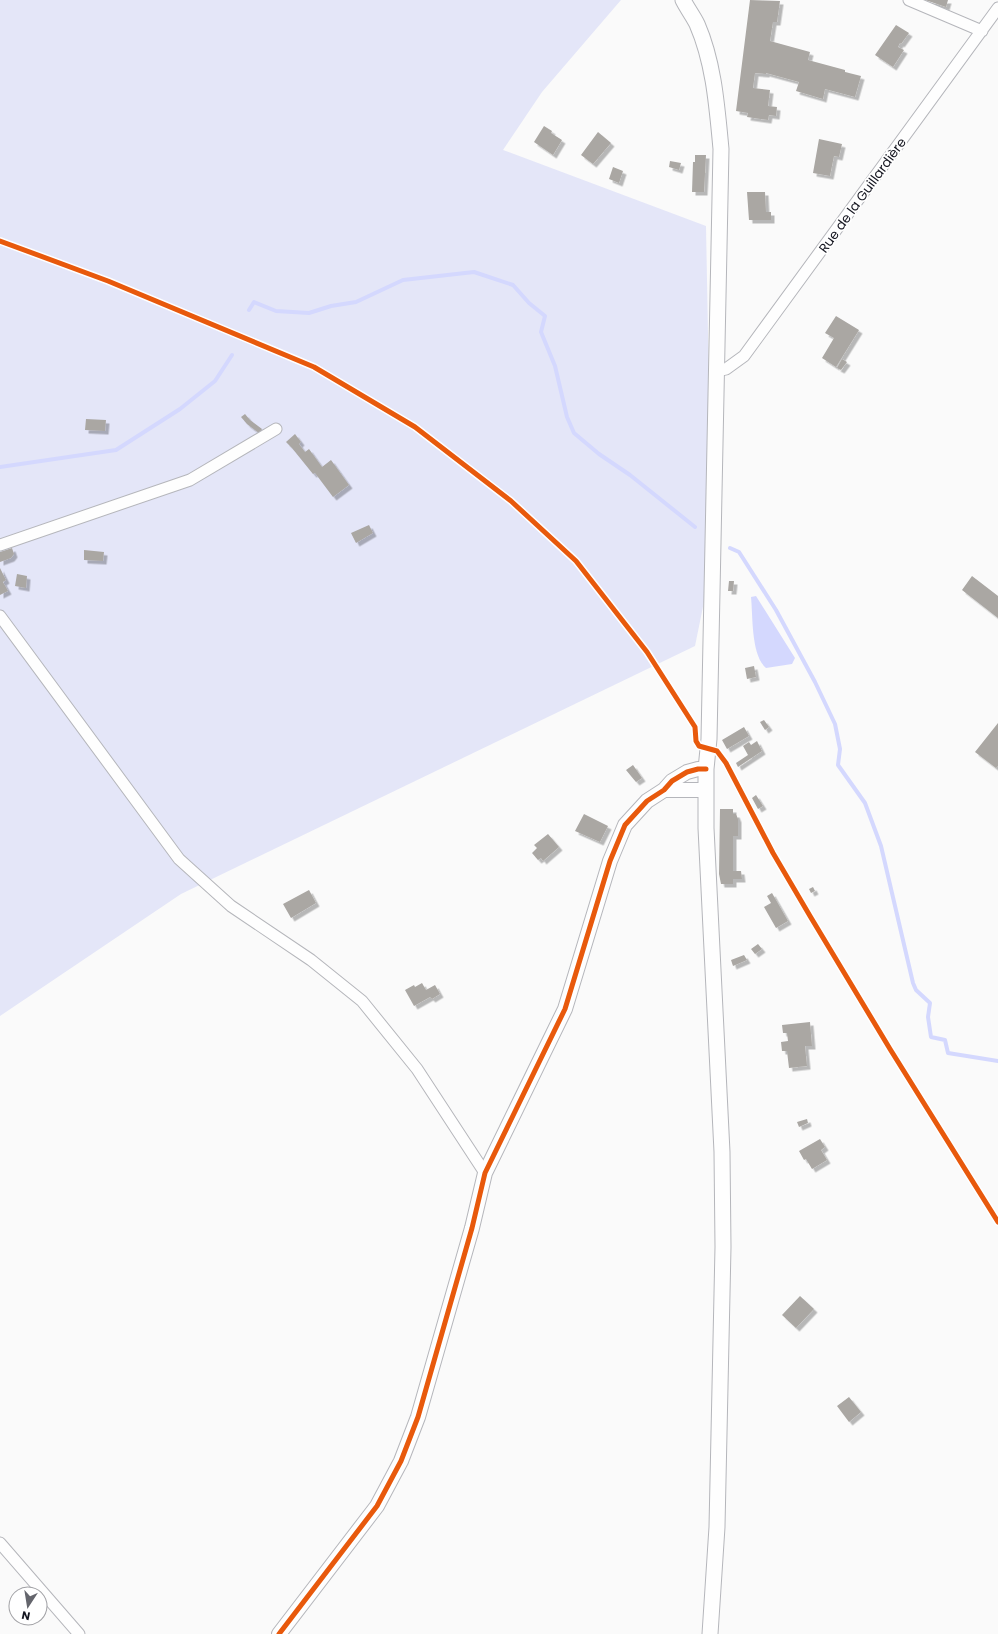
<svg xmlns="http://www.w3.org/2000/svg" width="998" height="1634" viewBox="0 0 998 1634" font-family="Poppins,sans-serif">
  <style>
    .green { fill: #e4e6f8 }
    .water { fill: #d4d8fe }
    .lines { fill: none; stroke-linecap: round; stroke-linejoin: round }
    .stream { stroke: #d4d8fe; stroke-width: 4 }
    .building { fill: #aaa7a3; filter: url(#shadow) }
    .minor-casing { stroke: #b5b6bb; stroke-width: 13 }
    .tertiary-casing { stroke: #b5b6bb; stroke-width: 16 }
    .secondary-casing { stroke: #b5b6bb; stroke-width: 17 }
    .minor { stroke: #fefefe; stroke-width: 11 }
    .tertiary { stroke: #fefefe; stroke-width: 14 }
    .secondary { stroke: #fefefe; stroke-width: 15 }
    .cycleway-casing { stroke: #fff; stroke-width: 8 }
    .cycleway { stroke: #e8590c; stroke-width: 5 }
    .labels { text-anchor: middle; stroke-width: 3.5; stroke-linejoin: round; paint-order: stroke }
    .street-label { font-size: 13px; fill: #14151f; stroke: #fff }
  </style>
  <defs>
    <filter id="shadow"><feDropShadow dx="3.5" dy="3.5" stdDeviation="0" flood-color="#0004"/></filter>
  </defs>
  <rect width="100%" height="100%" fill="#fafafa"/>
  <path class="green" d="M0,0H621L542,92L503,150L706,226L709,387L718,533L695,646L181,894L0,1016Z"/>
  <path class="water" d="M756,596L795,658L792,664L766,668C751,655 753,617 751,597Z"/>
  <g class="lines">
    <path class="stream" d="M249,310L254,302L276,311L309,313L331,306L356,302L403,280L474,272L513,285L529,303L545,316L541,332L555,366L567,417L574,433L599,454L630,475L695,527
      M0,467L116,450L180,409L215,381L232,355
      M730,548L739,552L776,610L815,682L835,724L840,749L838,765L865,803L881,846L913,983L916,990L930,1003L928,1017L931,1037L945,1040L948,1053L998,1061"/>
  </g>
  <path class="building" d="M750,0L780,1L777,22H773L770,41L810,52L808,60L845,70V72L861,76L855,97L825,89L823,99L796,91L799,82L766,73V74L755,73L753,88L770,90L768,106L777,107L776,116L769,115L768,120L747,117L748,113L736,111Z
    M925,0H948L946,7Z
    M896,25L909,33L901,44L900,43L898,47L904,50L893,67L875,55Z
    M544,126L552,131L551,133L562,140L553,155L534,142Z
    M598,132L611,143L593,164L581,155Z
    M819,139L842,144L839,157L834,156L830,176L813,173Z
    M695,155H706L704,192H692L693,162H695Z
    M670,161L681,163L679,170L669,167Z
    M613,167L623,171L619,183L609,179Z
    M747,192H765L766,212H771V220H749Z
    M836,316L859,330L836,367L822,358L834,338L825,333Z
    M842,359L847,362L841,370L837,368Z
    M245,414L250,420L262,429L259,433L247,424L241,417Z
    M86,419L106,420L105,431L85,430Z
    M295,434L301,442L299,444L305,452L309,449L322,467L331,460L349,485L333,497L315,473L313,474L292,448L286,442Z
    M369,525L373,533L356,543L351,533Z
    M12,548L14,554L11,558L0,562V552Z
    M84,550L104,552L103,561L84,560Z
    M0,568L6,580L3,582L8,591L0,595Z
    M17,574L27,576L26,588L15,586Z
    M972,576L998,596V618L962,590Z
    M729,581H734L733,591H728Z
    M754,666L756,677L747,679L745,668Z
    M764,720L769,727L765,730L760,722Z
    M998,723V766L996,768L975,752Z
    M744,727L749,736L727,749L722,740Z
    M757,741L762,751L738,767L736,763L748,755L743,746L749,742L751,745Z
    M633,765L642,778L636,782L626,770Z
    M756,795L763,806L758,809L752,798Z
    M720,809H733V814H736L738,819V836H733V871H741L742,879H733V884H721L719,874Z
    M584,814L608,826L600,842L575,831Z
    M548,834L559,847L543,861L541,858L538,860L532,853L537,848L534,845Z
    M813,887L815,891L811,893L809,889Z
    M309,890L316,903L291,918L283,904Z
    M772,893L788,921L776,928L764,907L771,903L767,896Z
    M758,944L762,949L755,954L751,949Z
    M744,955L747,960L733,966L731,960Z
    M422,983L426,990L435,985L440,994L432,999L430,997L414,1006L405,990L414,985L415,987Z
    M810,1022L812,1046H805L807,1066L789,1068L787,1051H782L781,1042L788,1041L787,1033H783L782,1025Z
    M807,1119L808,1123L799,1127L797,1122Z
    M820,1139L825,1147L821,1150L827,1160L812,1169L806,1159L804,1160L799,1151Z
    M800,1296L814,1309L796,1328L782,1315Z
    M849,1397L861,1412L849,1422L837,1406Z"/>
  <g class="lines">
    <g class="minor-casing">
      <path id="minor" d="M909,0L982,31
        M716,371L726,369L744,356L998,8
        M0,545L190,480L276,429
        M0,616L179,859L231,906L311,960L362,1001L417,1069L485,1173
        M0,1543L79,1634"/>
    </g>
    <g class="tertiary-casing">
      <path id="tertiary" d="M664,790H706
        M279,1634L377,1506L401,1461L418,1417L472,1228L485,1173L565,1009L610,861L625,825L647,801L664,790L672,781L687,772L698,769H706"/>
    </g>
    <g class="secondary-casing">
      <path id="secondary" d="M683,0C687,8 693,16 697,24C714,63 717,107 721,149L709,739L706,769V828L722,1152L723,1247L717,1527L710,1634"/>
    </g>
    <use href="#minor" class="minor"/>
    <use href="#tertiary" class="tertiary"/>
    <use href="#secondary" class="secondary"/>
    <g class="cycleway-casing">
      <path id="cycleway" d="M0,241L108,281L314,367L415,427L511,501L576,561L647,652L695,727L696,741L699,746L717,751L726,763L773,853L810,916L890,1049L998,1222
        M279,1634L377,1506L401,1461L418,1417L472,1228L485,1173L565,1009L610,861L625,825L647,801L664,790L672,781L687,772L698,769H706"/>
    </g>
    <use href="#cycleway" class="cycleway"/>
  </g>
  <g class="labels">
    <g class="street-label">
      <text transform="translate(862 195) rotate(-54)" y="5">Rue de la Guillardière</text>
    </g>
  </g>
  <g transform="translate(28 1606) rotate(192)"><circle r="19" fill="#ffffff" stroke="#a1a1a5"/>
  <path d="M0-3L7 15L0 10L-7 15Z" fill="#64656c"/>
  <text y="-6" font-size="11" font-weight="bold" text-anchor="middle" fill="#14151f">N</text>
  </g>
</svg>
